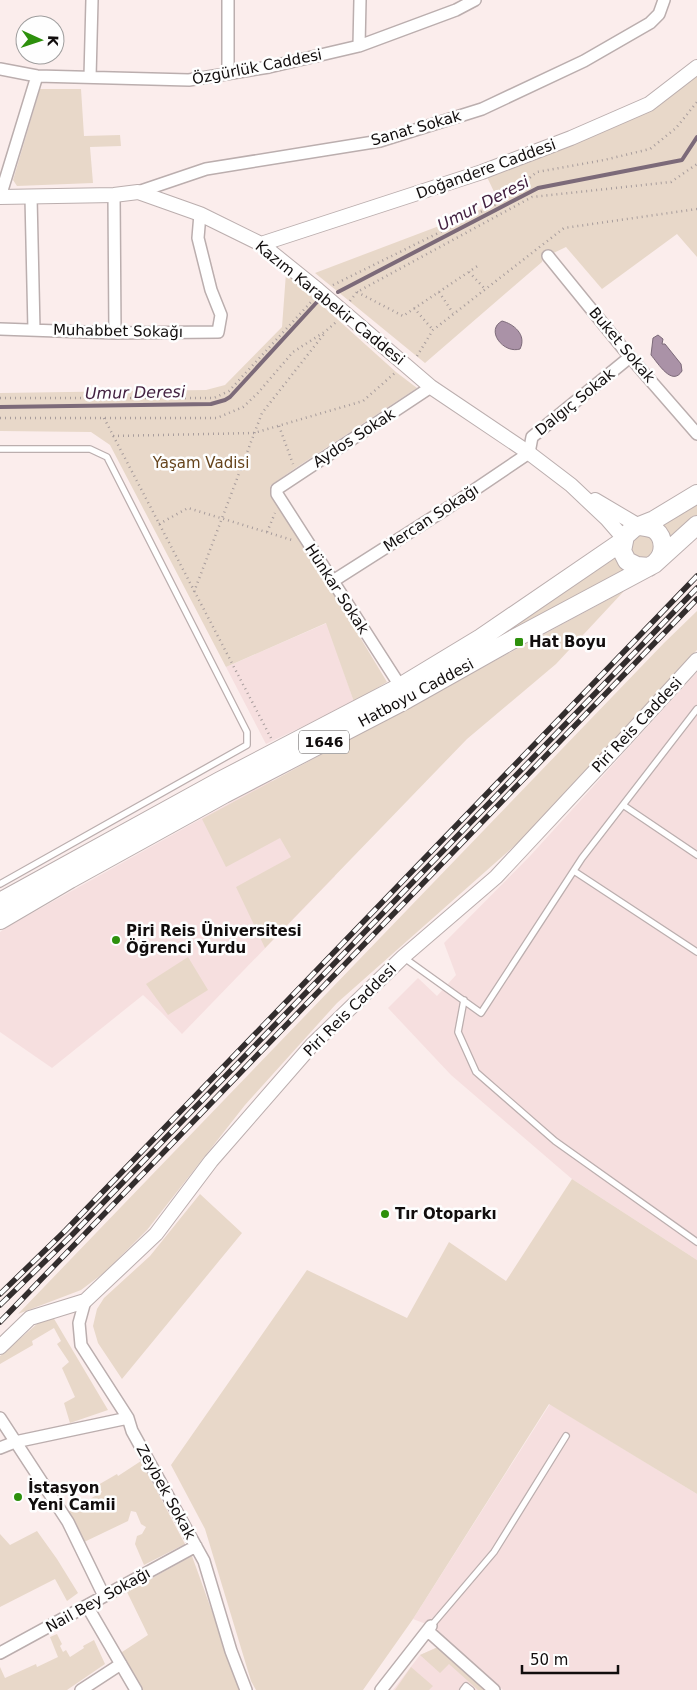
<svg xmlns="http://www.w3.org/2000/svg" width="697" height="1690" viewBox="0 0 697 1690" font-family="'DejaVu Sans',sans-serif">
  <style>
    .built { fill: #f6dfdf }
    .green { fill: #e8d8c9 }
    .water { fill: #aa92a7; stroke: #7c6a79 }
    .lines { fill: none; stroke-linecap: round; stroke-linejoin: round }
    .stream { stroke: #7c6a79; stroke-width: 4 }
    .service-casing { stroke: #bbaeae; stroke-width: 8 }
    .minor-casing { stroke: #bbaeae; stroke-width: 14 }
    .tertiary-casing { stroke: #bbaeae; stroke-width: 16 }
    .primary-casing { stroke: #bbaeae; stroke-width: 20 }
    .path { stroke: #a79c9c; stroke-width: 2.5; stroke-dasharray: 1 4; stroke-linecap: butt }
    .service { stroke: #fff; stroke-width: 5.5 }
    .minor { stroke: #fff; stroke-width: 11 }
    .tertiary { stroke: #fff; stroke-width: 14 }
    .primary { stroke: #fff; stroke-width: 18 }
    .rail-casing { stroke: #322d2d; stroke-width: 5.5 }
    .rail { stroke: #fefefe; stroke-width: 4; stroke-dasharray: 11; stroke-linecap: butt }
    .poi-dot { fill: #2d900c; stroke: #fefefe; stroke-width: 2 }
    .labels { text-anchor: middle; stroke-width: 5; stroke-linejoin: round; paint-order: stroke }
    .shield { fill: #fefefe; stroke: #585555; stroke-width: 1 }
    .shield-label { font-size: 14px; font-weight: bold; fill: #110d0d }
    .street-label { font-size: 15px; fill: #110d0d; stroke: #fefefe }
    .park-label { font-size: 15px; fill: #66441c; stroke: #fefefe }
    .poi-label { font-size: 15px; font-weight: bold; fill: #110d0d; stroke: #fefefe; text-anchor: start }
    .water-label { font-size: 16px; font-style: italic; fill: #432141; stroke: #fefefe }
  </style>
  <rect width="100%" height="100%" fill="#fbedec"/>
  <path class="built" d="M327,623L354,702L266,744L226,667Z
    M697,672V1260L572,1179L451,1075L388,1008L418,978L437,996L456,975L444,943L531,855Z
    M271,780L335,876L182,1034L161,1012L143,995L52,1068L0,1032V932L7,927Z
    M550,1404L697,1494V1690H503L431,1626L413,1619Z
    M438,1647L487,1690H393L420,1655Z"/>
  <path class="green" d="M697,73V257L677,234L602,289L566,247L543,258L542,262L425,363L315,273L476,212L497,198L487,177Z
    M40,89H81L84,136L120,135L121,146L90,147L93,183L17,186L13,180Z
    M286,273L396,372L417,388L294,469L270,486L279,503L387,682L354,702L326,623L226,667L110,445L91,432L0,431V393L206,390L225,385L282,327Z
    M697,503V515L669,541L658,525Z
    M646,533L657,544L651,558L636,559L630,550L634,536Z
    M618,553L628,570L502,635Z
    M624,591L556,664L467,739L265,948L236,887L291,857L280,838L226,867L202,819Z
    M697,611V650L520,841L337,1003L245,1105L147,1230L105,1272L81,1290L18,1314L664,643Z
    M188,957L208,990L168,1015L146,984Z
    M572,1179L697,1260V1494L549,1404L413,1619L363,1690H256L251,1681L205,1529L171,1465L307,1270L407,1318L449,1242L506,1281Z
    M200,1194L242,1233L122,1379L98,1343L93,1326L97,1309L104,1298L150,1256Z
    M45,1317H53L108,1410L70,1423L64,1403L75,1397L62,1368L69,1362L57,1344L61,1341L54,1328L32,1341L33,1345L0,1364V1356Z
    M141,1461L185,1544L144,1565L135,1544L137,1536L142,1534L146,1527L141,1524L136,1512L131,1511L128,1521L82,1543L68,1512L102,1492L98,1485L117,1474L118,1476Z
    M37,1531L57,1559L78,1593L67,1601L55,1579L0,1607V1534L10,1545Z
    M192,1556L240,1689L238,1690H141L119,1654L148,1635L127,1592Z
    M57,1634L62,1644L60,1646L63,1652L66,1650L70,1657L84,1648L83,1646L94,1640L105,1664L67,1690H0V1667L5,1678L36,1664L37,1667L58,1657L50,1637Z
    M438,1647L487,1690H478L449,1664L440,1673L420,1655Z
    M411,1667L433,1686L429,1690H395Z"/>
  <path class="water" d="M502,321C514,324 527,335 520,349C503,354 485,330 502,321Z
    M658,335L663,339L662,344H665L681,364L682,371C672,387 658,363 651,355L653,338Z"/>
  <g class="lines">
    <path class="stream" d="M338,292L538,188L682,160L697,137
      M0,407L211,404L225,400L230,397L317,302"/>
    <g class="service-casing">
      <path id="service" d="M0,449H90L107,457L247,732V745L0,884
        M623,805L697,855
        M574,871L697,952
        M403,957L481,1013L582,858L697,709
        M464,1000L458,1032L476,1072L555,1141L697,1242
        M431,1626L494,1552L566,1436
        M463,1690L466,1686L471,1690"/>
    </g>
    <g class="minor-casing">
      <path id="minor" d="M228,0V74
        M359,46L360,0
        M0,69L37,76L189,80L269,67L359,46L456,10L475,0
        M90,77L92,0
        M138,192L206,169L380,141L482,109L584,61L650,23L659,14L664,0
        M114,195L115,333
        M0,197L37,76
        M31,197L34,330
        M548,256L630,357L697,434
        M0,329L115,333L218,332L221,315L211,290L198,238L200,214
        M333,581L446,509L529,453L532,437L630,357
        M404,692L277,494V489L431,387
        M85,1301L79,1323L81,1345L128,1418L132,1431L204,1561L231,1651L246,1690
        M0,1418L68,1522L104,1596
        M0,1448L15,1442L128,1418
        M87,1606L136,1690
        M428,1631L494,1690
        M0,1653L196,1546
        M81,1690L121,1664
        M381,1690L431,1626"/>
    </g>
    <g class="tertiary-casing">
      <path id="tertiary" d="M0,197L114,195L138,192L200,214L261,244L318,290L431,387L529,453L571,485L607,519L620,534L623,541
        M261,244L482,172L571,138L649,104L697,67
        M595,500L639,526
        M0,1347L30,1318L85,1301L156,1234L211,1161L312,1045L403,957L496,877L622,742L697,660"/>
    </g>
    <g class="primary-casing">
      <path id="primary" d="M639,526C644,527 650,527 655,530C665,538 665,554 656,562
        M649,567L637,566L627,561L622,551L625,536L634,528L654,520L697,494
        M0,902L220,781L400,687L481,638L623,541
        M0,920L70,879L224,794L407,699L510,641L654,564L697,525"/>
    </g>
    <path class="path" d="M469,272L485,289
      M333,285L497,204L537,172L604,160L650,149L676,128L697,102
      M357,292L403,316L479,265
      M439,292L453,313
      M350,301L357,292L532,197L671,182L697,164
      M414,308L433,330
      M417,356L433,330L564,228L697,209
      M0,398H214L229,391L311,302
      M0,418H217L243,407L257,394L293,352L326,331L336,322
      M104,418L271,738
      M279,426L293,464
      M113,436L254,433L363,401L396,372
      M159,524L188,508L292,540
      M267,532L275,513
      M194,592L262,413L324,334"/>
    <use href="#service" class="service"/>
    <use href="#minor" class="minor"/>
    <use href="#tertiary" class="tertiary"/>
    <use href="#primary" class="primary"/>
    <g class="rail-casing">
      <path id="rail" d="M0,1294L66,1230L697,576
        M0,1305L71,1236L697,588
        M0,1322L697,599"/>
    </g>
    <use href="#rail" class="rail"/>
  </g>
  <g class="poi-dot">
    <rect x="514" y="637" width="10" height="10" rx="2.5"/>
    <circle cx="116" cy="940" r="5"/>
    <circle cx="385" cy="1214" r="5"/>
    <circle cx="18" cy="1497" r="5"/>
  </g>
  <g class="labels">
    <rect class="shield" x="299" y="730.5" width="50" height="23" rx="4"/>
    <g class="shield-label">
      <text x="324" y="747">1646</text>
    </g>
    <g class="street-label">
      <text transform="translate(257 67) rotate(-11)" y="5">Özgürlük Caddesi</text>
      <text transform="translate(416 128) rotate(-16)" y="5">Sanat Sokak</text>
      <text transform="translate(486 169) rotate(-20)" y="5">Doğandere Caddesi</text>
      <text transform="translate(330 303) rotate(39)" y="5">Kazım Karabekir Caddesi</text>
      <text transform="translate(118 331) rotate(1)" y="5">Muhabbet Sokağı</text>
      <text transform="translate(622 345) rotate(50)" y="5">Buket Sokak</text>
      <text transform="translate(575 402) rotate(-39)" y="5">Dalgıç Sokak</text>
      <text transform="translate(354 438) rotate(-33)" y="5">Aydos Sokak</text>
      <text transform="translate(431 518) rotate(-33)" y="5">Mercan Sokağı</text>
      <text transform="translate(337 589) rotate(57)" y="5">Hünkar Sokak</text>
      <text transform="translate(416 693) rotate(-28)" y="5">Hatboyu Caddesi</text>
      <text transform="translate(637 725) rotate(-47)" y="5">Piri Reis Caddesi</text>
      <text transform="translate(350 1010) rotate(-45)" y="5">Piri Reis Caddesi</text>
      <text transform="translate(166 1492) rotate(61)" y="5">Zeybek Sokak</text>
      <text transform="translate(98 1600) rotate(-29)" y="5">Nail Bey Sokağı</text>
    </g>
    <g class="park-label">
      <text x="201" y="468">Yaşam Vadisi</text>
    </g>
    <g class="poi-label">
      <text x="529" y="647">Hat Boyu</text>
      <text x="126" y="936">Piri Reis Üniversitesi<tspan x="126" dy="17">Öğrenci Yurdu</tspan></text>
      <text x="395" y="1219">Tır Otoparkı</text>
      <text x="28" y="1493">İstasyon<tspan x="28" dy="17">Yeni Camii</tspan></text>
    </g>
    <g class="water-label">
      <text transform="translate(483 203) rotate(-27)" y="6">Umur Deresi</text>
      <text transform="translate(135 392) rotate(-1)" y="6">Umur Deresi</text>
    </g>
  </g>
  <g transform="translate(40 40) rotate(93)"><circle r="24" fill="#fefefe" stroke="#9f9e9e"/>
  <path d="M0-4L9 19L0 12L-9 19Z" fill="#2d900c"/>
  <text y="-8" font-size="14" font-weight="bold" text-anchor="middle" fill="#110d0d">K</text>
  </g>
  <path d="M522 1665v8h96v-8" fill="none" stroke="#110d0d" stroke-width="2.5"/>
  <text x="530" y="1665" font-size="15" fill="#110d0d" stroke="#fefefe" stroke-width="4" paint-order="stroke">50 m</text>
</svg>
